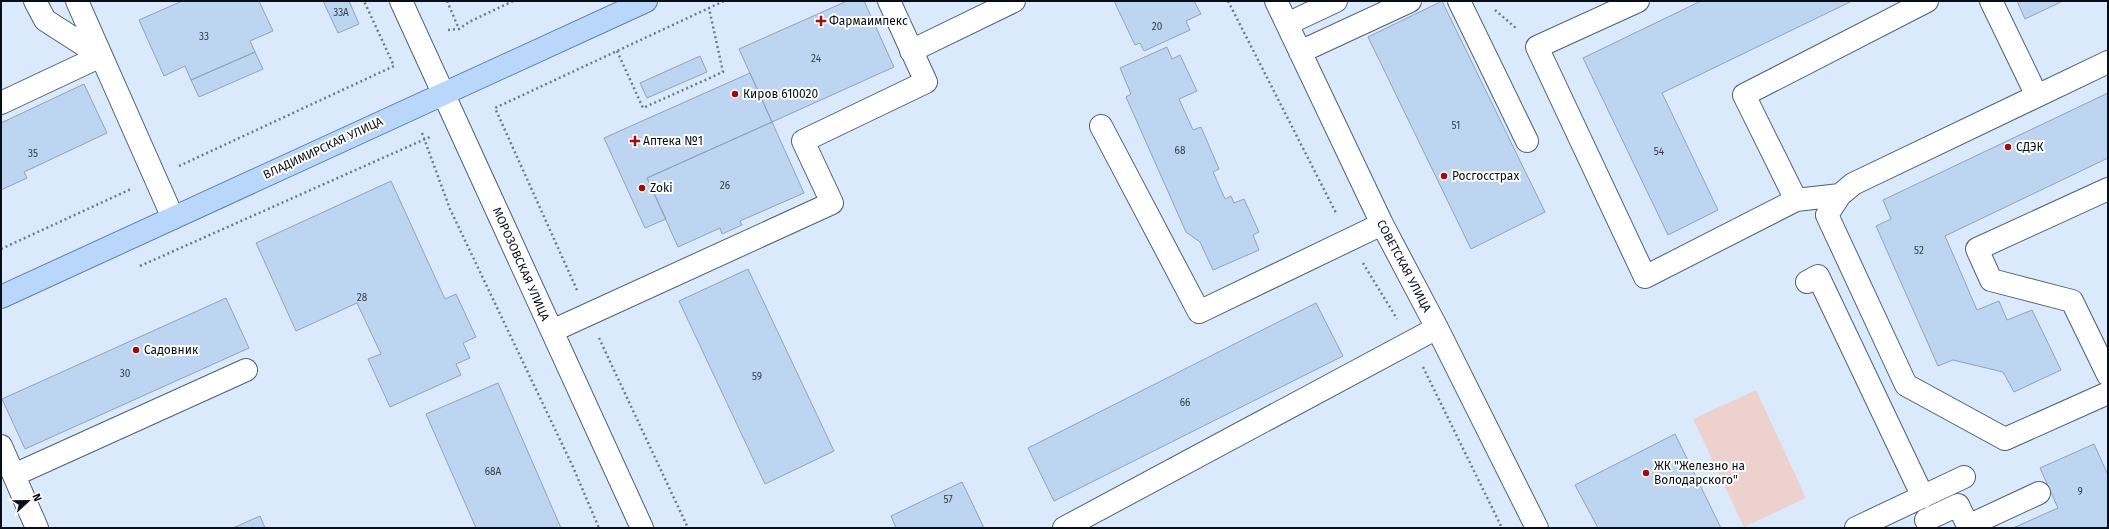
<svg xmlns="http://www.w3.org/2000/svg" width="2109" height="529" viewBox="0 0 2109 529" font-family="'Fira Sans',sans-serif">
  <style>
    .green { fill: #edd1cd }
    .building { fill: #bdd5f1; stroke: #91a3b8 }
    .lines { fill: none; stroke-linecap: round; stroke-linejoin: round }
    .minor-casing { stroke: #4f6073; stroke-width: 24 }
    .major-casing { stroke: #5c80a7; stroke-width: 24 }
    .path { stroke: #707b88; stroke-width: 2.5; stroke-dasharray: 2 3; stroke-linecap: butt }
    .minor { stroke: #fff; stroke-width: 22 }
    .major { stroke: #b9d7fa; stroke-width: 22 }
    .poi-dot { fill: #a30b0a; stroke: #fff; stroke-width: 1.5 }
    .labels { text-anchor: middle; stroke-width: 4; stroke-linejoin: round; paint-order: stroke }
    .number-label { font-size: 10px; fill: #35404c }
    .poi-label { font-size: 12px; fill: #080e15; stroke: #fff; text-anchor: start }
    .street-label { font-size: 12px; fill: #080e15; stroke: #fff }
  </style>
  <rect width="100%" height="100%" fill="#daeafc"/>
  <path class="green" d="M1756,390L1806,498L1744,527L1693,419Z"/>
  <path class="building" d="M182,1H259L273,31L250,41L255,52L191,80L185,66L164,76L139,20Z
    M323,1H349L359,24L338,33Z
    M847,1H864L894,67L772,122L739,49Z
    M1114,1H1194L1201,14L1186,21L1190,30L1144,51L1140,43L1135,45Z
    M1442,1L1545,212L1471,249L1368,37Z
    M1701,1H1852L1662,93L1718,210L1668,235L1583,58Z
    M2017,1H2063L2025,19Z
    M1167,47L1172,59L1180,55L1197,91L1179,99L1193,130L1201,127L1219,169L1213,172L1225,199L1231,196L1234,203L1244,199L1259,232L1253,235L1259,250L1213,270L1200,242L1186,232L1126,97L1131,94L1120,68Z
    M255,52L263,69L199,97L191,80Z
    M700,56L707,72L647,98L640,83Z
    M750,73L772,122L647,178L666,219L645,228L604,138Z
    M84,84L107,133L24,172L27,178L1,190V123Z
    M2108,93V158L1945,236L1977,310L1999,301L2007,320L2032,310L2061,370L2014,392L2003,372L1953,360L1938,366L1876,226L1891,219L1883,200Z
    M772,122L804,193L740,221L742,225L722,234L720,228L678,247L647,178Z
    M391,181L445,299L456,294L476,337L463,343L470,358L456,364L461,375L390,407L368,359L381,354L357,303L296,331L256,243Z
    M748,269L834,451L765,484L679,301Z
    M226,298L249,348L25,449L2,399Z
    M1316,303L1343,356L1054,501L1028,448Z
    M498,383L561,528H476L426,414Z
    M1675,434L1721,528H1598L1575,485Z
    M2094,444L2108,475V528H2013L2058,508L2040,468Z
    M962,482L984,528H896L891,516Z
    M260,516L265,528H233Z"/>
  <g class="lines">
    <g class="minor-casing">
      <path id="minor" d="M35,1L45,20L101,56
        M77,1L173,218
        M401,1L642,528
        M1276,1L1382,224L1437,328L1537,528
        M1459,1L1527,141
        M1638,1L1537,47L1645,277L1796,200
        M1991,1L2037,96
        M1287,24L1336,1
        M911,51L1014,1
        M1300,52L1410,1
        M2108,62L1853,184L1840,195L1827,215L1906,385L2005,439L2108,393
        M1,103L101,56
        M1101,126L1199,312L1382,224
        M2108,189L1977,249L1991,280L2072,301L2108,375
        M1840,195L1796,200L1744,95L1927,1
        M1807,282L1818,276L1923,497
        M552,331L832,203L803,141L926,82L889,1
        M1,446L37,528
        M14,475L246,370
        M1926,520L1958,505L1969,528
        M1968,526L2039,493
        M1064,528L1437,328
        M1856,528L1964,477"/>
    </g>
    <g class="major-casing">
      <path id="major" d="M1,297L646,1"/>
    </g>
    <path class="path" d="M447,1L459,29
      M1228,1L1337,215
      M1495,10L1517,29
      M448,30L459,29L469,22L513,1
      M617,51L643,108L723,72L709,8
      M422,133L450,209L573,467L599,528
      M179,166L394,66L364,1
      M1,249L131,189
      M1363,263L1397,319
      M140,266L432,136
      M577,290L495,108L724,1
      M599,338L688,528
      M1423,367L1502,528"/>
    <use href="#minor" class="minor"/>
    <use href="#major" class="major"/>
  </g>
  <g class="poi-dot">
    <path d="M819 15h4v4h4v4h-4v4h-4v-4h-4v-4h4z"/>
    <circle cx="735" cy="94" r="4"/>
    <path d="M633 135h4v4h4v4h-4v4h-4v-4h-4v-4h4z"/>
    <circle cx="2008" cy="147" r="4"/>
    <circle cx="1444" cy="176" r="4"/>
    <circle cx="642" cy="188" r="4"/>
    <circle cx="136" cy="350" r="4"/>
    <circle cx="1646" cy="473" r="4"/>
  </g>
  <g class="labels">
    <g class="number-label">
      <text x="341" y="16">33А</text>
      <text x="1157" y="30">20</text>
      <text x="204" y="40">33</text>
      <text x="816" y="62">24</text>
      <text x="1456" y="129">51</text>
      <text x="1180" y="154">68</text>
      <text x="1659" y="155">54</text>
      <text x="33" y="157">35</text>
      <text x="725" y="189">26</text>
      <text x="1919" y="254">52</text>
      <text x="362" y="301">28</text>
      <text x="125" y="377">30</text>
      <text x="757" y="380">59</text>
      <text x="1185" y="406">66</text>
      <text x="493" y="475">68А</text>
      <text x="2080" y="495">9</text>
      <text x="948" y="503">57</text>
    </g>
    <g class="poi-label">
      <text x="829" y="25">Фармаимпекс</text>
      <text x="743" y="98">Киров 610020</text>
      <text x="643" y="145">Аптека №1</text>
      <text x="2016" y="151">СДЭК</text>
      <text x="1452" y="180">Росгосстрах</text>
      <text x="650" y="192">Zoki</text>
      <text x="144" y="354">Садовник</text>
      <text x="1654" y="470">ЖК "Железно на<tspan x="1654" dy="14">Володарского"</tspan></text>
    </g>
    <g class="street-label">
      <text transform="translate(323 148) rotate(-25)" y="4">ВЛАДИМИРСКАЯ УЛИЦА</text>
      <text transform="translate(521 264) rotate(66)" y="4">МОРОЗОВСКАЯ УЛИЦА</text>
      <text transform="translate(1404 266) rotate(62)" y="4">СОВЕТСКАЯ УЛИЦА</text>
    </g>
  </g>
  <rect width="2109" height="529" fill="none" stroke="#080e15" stroke-width="4"/>
  <g transform="translate(28 501) rotate(68)" stroke="#ffffff" stroke-width="3" paint-order="stroke">
  <path d="M0-3L7 15L0 10L-7 15Z" fill="#080e15"/>
  <text y="-6" font-size="11" font-weight="bold" text-anchor="middle" fill="#080e15">N</text>
  </g>
</svg>
